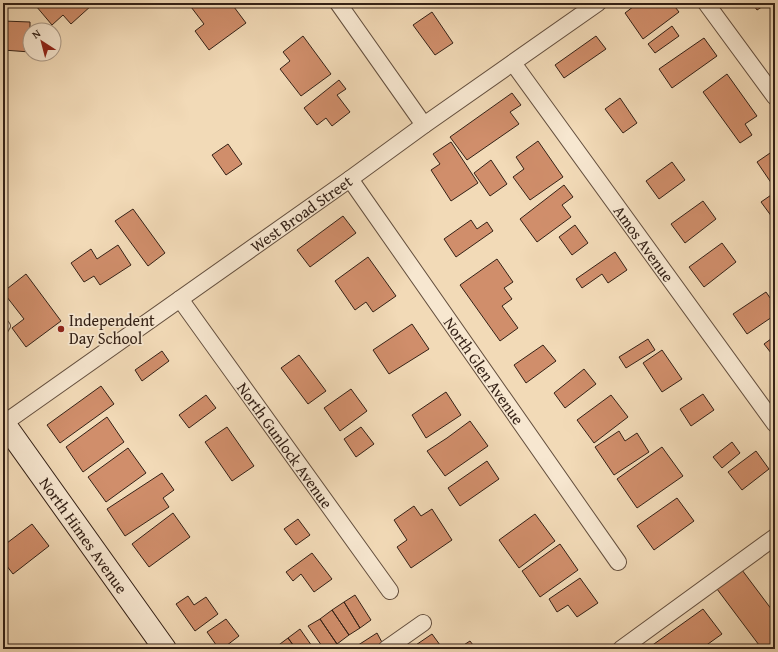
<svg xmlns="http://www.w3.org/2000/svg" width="778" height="652" viewBox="0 0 778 652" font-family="'Gentium Book Plus',serif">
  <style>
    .building { fill: #d08e6b; stroke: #342116 }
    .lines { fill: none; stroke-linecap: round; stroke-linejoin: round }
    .lane-casing { stroke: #644f3e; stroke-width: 10 }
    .street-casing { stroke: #644f3e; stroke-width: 18 }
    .secondary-casing { stroke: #342116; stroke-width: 24 }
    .lane { stroke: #f7e7d0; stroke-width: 8 }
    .street { stroke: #f7e7d0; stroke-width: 16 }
    .secondary { stroke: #f7e7d0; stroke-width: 22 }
    .poi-dot { fill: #8f2418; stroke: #f7e7d0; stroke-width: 1.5 }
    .labels { text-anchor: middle; stroke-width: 3.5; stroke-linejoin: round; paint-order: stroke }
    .street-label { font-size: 16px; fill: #342116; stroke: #f7e7d0 }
    .poi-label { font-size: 16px; fill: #342116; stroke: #f7e7d0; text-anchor: start }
  </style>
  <rect width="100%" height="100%" fill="#f2dab7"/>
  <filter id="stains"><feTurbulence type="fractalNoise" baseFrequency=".005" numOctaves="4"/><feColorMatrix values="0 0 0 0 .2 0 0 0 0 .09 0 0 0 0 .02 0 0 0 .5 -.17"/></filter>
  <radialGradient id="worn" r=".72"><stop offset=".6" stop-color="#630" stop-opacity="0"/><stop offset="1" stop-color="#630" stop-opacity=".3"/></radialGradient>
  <path class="building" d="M40,3H91L92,5L71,24L63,15L52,25L36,6Z
    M188,3H231L246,23L209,50L195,31L204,24Z
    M638,3H672L679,12L643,39L625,13Z
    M752,3H768L757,10Z
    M432,12L453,43L435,55L413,25Z
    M3,21L30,22V52L3,50Z
    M672,26L679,36L655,53L648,44Z
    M303,36L331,74L301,96L280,69L290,61L283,52Z
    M596,36L606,49L564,78L555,65Z
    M704,38L717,56L672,88L659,69Z
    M727,74L757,116L745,124L752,135L740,143L703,92Z
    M339,80L346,89L337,95L350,112L332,126L326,118L317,125L304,108Z
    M512,93L521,105L510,112L519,124L467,160L450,137Z
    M620,98L637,123L623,133L605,109Z
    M538,141L563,177L530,200L513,177L524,169L516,157Z
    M451,142L478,183L451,201L431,170L440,164L433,154Z
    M228,144L242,164L226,175L212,155Z
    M773,151L775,155V186L774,187L757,162Z
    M491,160L507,184L490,196L474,173Z
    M672,162L685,180L659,199L646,181Z
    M564,185L573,197L562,205L571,217L537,242L520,219Z
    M774,193L775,215L772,217L761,202Z
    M703,201L716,219L685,243L671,224Z
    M133,209L165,253L148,266L115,221Z
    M343,216L356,233L310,267L297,250Z
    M471,220L477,229L487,222L493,231L456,257L444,239Z
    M575,225L588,243L572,255L559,237Z
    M722,243L736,262L704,287L689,267Z
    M118,245L131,265L100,285L94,276L84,282L71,263L91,249L97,259Z
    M615,252L627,270L608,283L602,274L582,288L576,279Z
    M368,257L396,296L373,312L366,302L355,310L335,281Z
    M497,259L513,282L504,288L512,299L502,306L518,328L500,341L460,285Z
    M26,274L61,321L26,347L12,328L24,319L3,292Z
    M766,292L775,305V315L747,334L733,314Z
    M412,324L429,349L389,374L373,350Z
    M775,336V358L764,344Z
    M648,339L655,350L626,368L619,357Z
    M543,345L556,361L526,383L514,365Z
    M662,350L682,379L662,392L643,363Z
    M162,351L169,361L142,381L135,370Z
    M299,355L326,391L308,404L281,368Z
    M584,369L596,384L565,408L554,393Z
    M101,386L114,404L60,443L47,425Z
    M351,389L367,411L340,431L324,408Z
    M446,392L461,415L426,438L412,415Z
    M703,394L714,410L691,426L680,409Z
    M206,395L216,408L189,428L179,415Z
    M611,395L628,417L594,443L577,420Z
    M107,417L124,442L83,472L66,447Z
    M470,421L488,446L445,476L427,451L447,438Z
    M227,427L254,466L232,481L205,442Z
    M361,427L374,444L356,457L344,439Z
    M619,431L625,441L637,433L649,452L614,475L595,447Z
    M732,442L740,453L722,468L713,457Z
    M662,447L683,476L637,508L617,479Z
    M128,448L146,473L106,502L88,477Z
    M756,451L769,469L742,490L728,472Z
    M487,461L499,479L460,506L448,488Z
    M162,473L174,490L163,498L169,507L125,536L107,509Z
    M677,498L694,521L654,550L637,526Z
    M414,506L421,516L432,509L452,540L411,568L397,547L407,540L394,520Z
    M173,513L190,537L149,567L132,544Z
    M535,514L555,541L519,568L499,540Z
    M298,519L310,535L296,545L284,529Z
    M32,524L49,546L13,574L3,561V546Z
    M560,544L578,570L540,597L522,571Z
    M312,553L332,579L314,592L301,574L293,581L286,572Z
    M742,570L775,614V649H762L717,589Z
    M580,578L598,603L577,617L568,605L557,612L549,599Z
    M355,595L371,620L360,628L344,602Z
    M188,596L194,605L206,597L218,614L195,631L176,604Z
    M344,602L360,628L349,635L332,610Z
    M703,609L722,634L701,649H647Z
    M332,610L349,635L337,644L320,619Z
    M226,619L239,636L222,649H219L207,632Z
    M320,619L337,644L328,649H324L308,626Z
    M300,629L314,649H296L288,638Z
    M377,633L384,646L379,649H352Z
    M432,634L440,645L435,649H410Z
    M288,638L296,649H278L276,647Z
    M470,641L476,649H460L459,648Z"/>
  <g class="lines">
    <g class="lane-casing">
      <path id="lane" d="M3,322L6,326L3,331"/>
    </g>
    <g class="street-casing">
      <g id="street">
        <path d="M338,3L424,125"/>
        <path d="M706,3L775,97"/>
        <path id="s1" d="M513,63L775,424"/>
        <path id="s2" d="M350,179L618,562"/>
        <path id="s3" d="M180,299L390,591"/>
        <path id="s4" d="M3,424L350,179L424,125L598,3"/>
        <path d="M386,649L423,623"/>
        <path d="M621,649L775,537"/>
      </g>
    </g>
    <g class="secondary-casing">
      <g id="secondary">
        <path id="s5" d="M3,422L165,649"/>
      </g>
    </g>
    <use href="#lane" class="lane"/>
    <use href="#street" class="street"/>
    <use href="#secondary" class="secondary"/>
  </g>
  <circle class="poi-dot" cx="61" cy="329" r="4"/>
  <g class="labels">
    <g class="street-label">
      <text dy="6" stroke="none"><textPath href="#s4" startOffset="365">West Broad Street</textPath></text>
      <text dy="6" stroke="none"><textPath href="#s1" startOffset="223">Amos Avenue</textPath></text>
      <text dy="6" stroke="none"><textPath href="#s2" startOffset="234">North Glen Avenue</textPath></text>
      <text dy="6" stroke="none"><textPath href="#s3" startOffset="180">North Gunlock Avenue</textPath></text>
      <text dy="6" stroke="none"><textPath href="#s5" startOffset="139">North Himes Avenue</textPath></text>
    </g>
    <g class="poi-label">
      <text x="69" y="326">Independent<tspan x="69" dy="18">Day School</tspan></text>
    </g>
  </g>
  <rect width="778" height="652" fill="none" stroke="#f2dab7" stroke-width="16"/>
  <rect x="4" y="4" width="770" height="644" fill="none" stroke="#342116" stroke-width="2"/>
  <rect x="8" y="8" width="762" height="636" fill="none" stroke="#342116"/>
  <g transform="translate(42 42) rotate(324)"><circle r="19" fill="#f7e7d0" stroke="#a99886"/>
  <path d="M0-3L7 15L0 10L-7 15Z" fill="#8f2418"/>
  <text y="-6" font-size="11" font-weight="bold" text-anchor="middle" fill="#342116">N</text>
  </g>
  <rect width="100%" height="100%" filter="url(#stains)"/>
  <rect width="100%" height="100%" fill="url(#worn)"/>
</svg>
